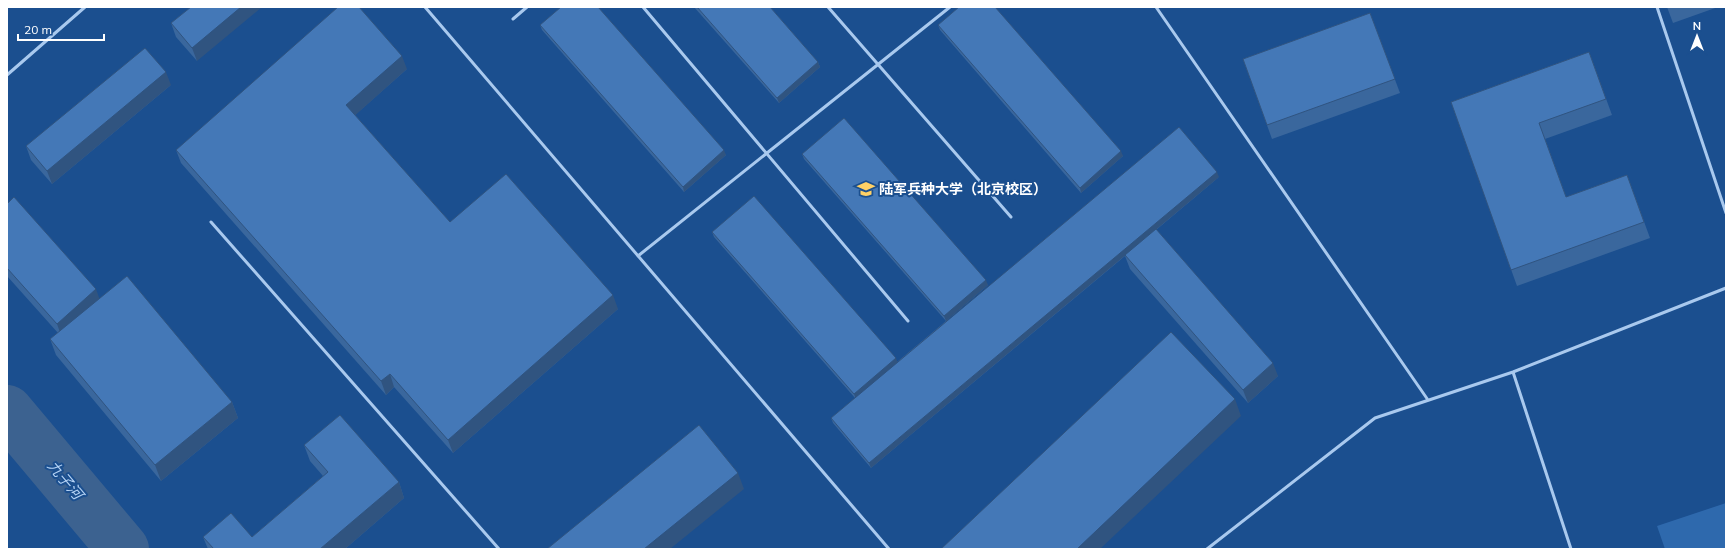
<svg xmlns="http://www.w3.org/2000/svg" width="1733" height="556" viewBox="0 0 1733 556" font-family="Mulish,'Noto Sans SC',sans-serif">
  <style>
    .green { fill: #2e69ad }
    .lines { fill: none; stroke-linecap: round; stroke-linejoin: round }
    .river { stroke: #3c6290; stroke-width: 52 }
    .lane { stroke: #a9c9ee; stroke-width: 3 }
    .wall { fill: #3a679d }
    .shaded-wall { fill: #305480 }
    .building { fill: #4478b7; stroke: #305480 }
    .labels { text-anchor: middle; stroke-width: 4; stroke-linejoin: round; paint-order: stroke }
    .poi-label { font-size: 14px; font-weight: bold; fill: #fff; stroke: #1b4f8f; text-anchor: start }
    .water-label { font-size: 15px; font-style: italic; fill: #b5d3f5; stroke: #1b4f8f }
  </style>
  <rect width="100%" height="100%" fill="#1b4f8f"/>
  <path class="green" d="M1726,503V549H1665L1657,526Z"/>
  <g class="lines">
    <path class="river" d="M7,411L123,549"/>
    <path class="lane" d="M425,7L889,549
      M643,7L908,321
      M828,7L1011,217
      M1156,7L1428,400
      M1657,7L1726,213
      M513,19L527,7
      M7,75L85,7
      M211,222L499,549
      M638,256L950,7
      M1513,372L1571,549
      M1207,549L1375,418L1513,372L1726,288"/>
  </g>
  <path class="wall" d="M191,7L197,61L176,37L171,23Z
    M694,7H770L818,62L820,67L779,103Z
    M1667,7H1718L1673,23Z
    M1370,13L1400,93L1272,139L1243,59Z
    M540,25L726,155L684,192L542,30Z
    M938,25L1123,156L1081,193L940,30Z
    M1589,52L1612,115L1545,139L1566,197L1627,175L1650,238L1517,286L1451,102Z
    M407,69L355,115L450,222L618,309L453,453L394,387L386,395L181,163L176,150Z
    M171,85L52,184L31,160L26,146Z
    M802,154L988,285L946,321L1219,177L1156,230L1278,376L1248,403L1130,269L1125,256L871,468L833,423L831,418L855,398L714,237L712,232L897,362L946,321L804,159Z
    M7,204L99,298L232,402L238,418L161,481L56,355L50,339L58,333L7,276Z
    M304,445L399,482L404,498L345,549H208L203,537H252L323,476L310,461Z"/>
  <path class="shaded-wall" d="M241,7H262L197,61L192,48Z
    M402,56L407,69L351,119L346,105Z
    M818,62L820,67L779,103L777,98Z
    M166,72L171,85L52,184L47,171Z
    M724,150L726,155L684,192L683,187Z
    M1121,151L1123,156L1081,193L1080,188Z
    M1217,172L1219,177L871,468L869,463Z
    M986,280L988,285L946,321L944,316Z
    M96,289L101,303L62,338L57,324Z
    M613,295L618,309L453,453L448,440Z
    M896,358L898,363L856,399L854,394Z
    M1273,363L1278,376L1248,403L1243,390Z
    M390,374L394,387L386,395L381,381Z
    M1235,399L1241,416L1100,549H1077Z
    M232,402L238,418L161,481L155,465Z
    M738,473L744,489L670,549H644Z
    M399,482L404,498L345,549H320Z"/>
  <path class="building" d="M191,7H241L192,48L171,23Z
    M338,7H359L402,56L346,105L450,222L506,174L613,295L448,440L390,374L381,381L176,150Z
    M561,7H598L724,150L683,187L540,25Z
    M697,7H770L818,62L777,98Z
    M959,7H995L1121,151L1080,188L938,25Z
    M1370,13L1395,79L1267,125L1243,59Z
    M145,48L166,72L47,171L26,146Z
    M1589,52L1606,99L1539,123L1566,197L1627,175L1644,222L1511,270L1451,102Z
    M844,118L986,280L944,316L802,154Z
    M1179,127L1217,172L869,463L831,418Z
    M754,196L896,358L854,394L712,232Z
    M14,197L96,289L57,324L7,268V204Z
    M1156,229L1273,363L1243,390L1125,255Z
    M127,276L232,402L155,465L50,339Z
    M1171,332L1235,399L1077,549H941Z
    M340,415L399,482L320,549H214L203,537L231,513L252,537L328,472L304,445Z
    M699,425L738,473L644,549H547Z"/>
  <defs>
    <g id="university-bare" transform="scale(1.38)"><path d="M0-5L7-2L0 1L-7-2ZM-4 1L0 2.5L4 1V4Q0 6-4 4Z" fill="#ffd166" stroke="#1b4f8f" stroke-width="2.5" paint-order="stroke"/></g>
  </defs>
  <g fill-rule="evenodd">
    <use href="#university-bare" x="866" y="189"/>
  </g>
  <g class="labels">
    <g class="poi-label">
      <text x="879" y="194">陆军兵种大学（北京校区）</text>
    </g>
    <g class="water-label">
      <text transform="translate(65 480) rotate(50)" y="5">九子河</text>
    </g>
  </g>
  <rect width="1733" height="556" fill="none" stroke="#ffffff" stroke-width="16"/>
  <g transform="translate(1697 36)" stroke="#1b4f8f" stroke-width="3" paint-order="stroke">
  <path d="M0-3L7 15L0 10L-7 15Z" fill="#ffffff"/>
  <text y="-6" font-size="11" font-weight="bold" text-anchor="middle" fill="#ffffff">N</text>
  </g>
  <path d="M18 34v6h86v-6" fill="none" stroke="#ffffff" stroke-width="2"/>
  <text x="24" y="34" font-size="12" fill="#ffffff" stroke="#1b4f8f" stroke-width="3" paint-order="stroke">20 m</text>
</svg>
